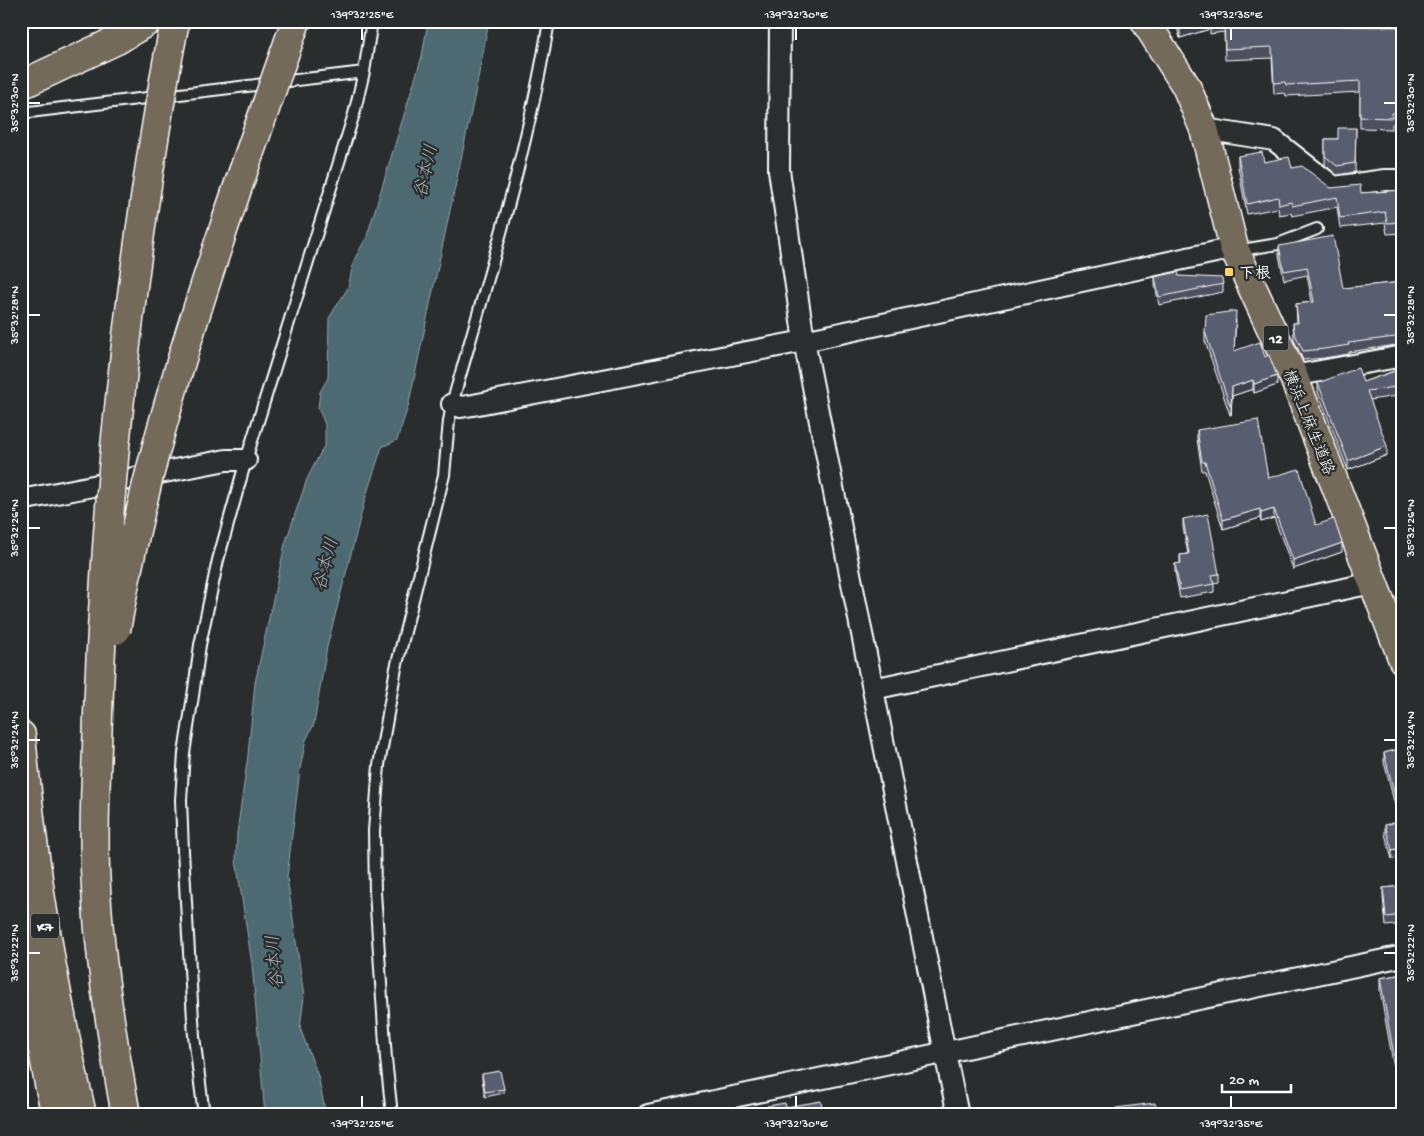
<svg xmlns="http://www.w3.org/2000/svg" width="1424" height="1136" viewBox="0 0 1424 1136" font-family="'Gochi Hand','Klee One',sans-serif">
  <style>
    .water { fill: #4d6971; stroke: #94a5aa }
    .lines { fill: none; stroke-linecap: round; stroke-linejoin: round }
    .lane-casing { stroke: #fff; stroke-width: 14 }
    .street-casing { stroke: #fff; stroke-width: 24 }
    .primary-casing { stroke: #fff; stroke-width: 31 }
    .highway-casing { stroke: #fff; stroke-width: 31 }
    .lane { stroke: #2a2d2e; stroke-width: 10 }
    .street { stroke: #2a2d2e; stroke-width: 20 }
    .primary { stroke: #736a5a; stroke-width: 28 }
    .highway { stroke: #736a5a; stroke-width: 28 }
    .highway-bridge-casing { stroke: #fff; stroke-width: 31; stroke-linecap: butt }
    .highway-bridge { stroke: #736a5a; stroke-width: 28 }
    .wall { fill: #4d505f; stroke: #fff }
    .shaded-wall { fill: #3e414e; stroke: #fff }
    .building { fill: #595d6f; stroke: #fff }
    .ticks { fill: none; stroke: #fff; stroke-width: 2 }
    .poi-dot { fill: #ffd166; stroke: #2a2d2e; stroke-width: 2 }
    .labels { text-anchor: middle; stroke-width: 4.5; stroke-linejoin: round; paint-order: stroke }
    .shield { fill: #2a2d2e; stroke: #bfc0c0; stroke-width: 1 }
    .shield-label { font-size: 15px; font-weight: bold; fill: #fff }
    .poi-label { font-size: 16px; font-weight: bold; fill: #fff; stroke: #2a2d2e; text-anchor: start }
    .street-label { font-size: 16px; fill: #fff; stroke: #2a2d2e }
    .water-label { font-size: 18px; font-style: italic; fill: #a6b4b8; stroke: #2a2d2e }
    .neatline { fill: none; stroke: #fff; stroke-width: 2 }
    .ticks-label { font-size: 12px; text-anchor: middle; fill: #fff }
  </style>
  <rect width="100%" height="100%" fill="#2a2d2e"/>
  <filter id="ink" filterUnits="userSpaceOnUse"><feTurbulence type="fractalNoise" baseFrequency=".02" numOctaves="2"/><feDisplacementMap in="SourceGraphic" scale="10" xChannelSelector="R" yChannelSelector="G"/><feConvolveMatrix kernelMatrix="1 2 1 2 8 2 1 2 1" color-interpolation-filters="sRGB"/></filter>
  <g filter="url(#ink)">
    <path class="water" d="M428,21H489L476,89L408,407L397,440L382,447L365,499L327,647L314,724L306,740L300,769L287,877L304,997L300,1028L318,1076L326,1115H265L252,964L236,860L237,833L248,755L255,683L285,544L307,479L325,444V424L318,408L320,392L328,378L329,318L348,288L354,260L367,236L422,56Z"/>
    <g class="lines">
      <g class="lane-casing">
        <path id="lane" d="M21,113L364,72
          M1236,251L1278,244L1317,229
          M204,1115L194,1036L183,851L181,800L184,753L193,696L200,645L218,560L246,460L354,114L364,72L372,21
          M392,1115L386,1059L375,892L374,831L379,765L396,668L444,475L449,421L452,404C488,278 528,151 549,21"/>
      </g>
      <g class="street-casing">
        <path id="street" d="M780,21L779,170L804,341L945,1053L958,1115
          M1204,129L1274,140L1334,187L1385,180H1403
          M1294,378L1304,374L1403,356
          M452,404L461,407L473,405L804,341L1234,248
          M21,500L226,460H246
          M873,689L1372,583
          M648,1115L1403,956"/>
      </g>
      <g class="primary-casing">
        <path id="primary" d="M1145,21L1186,86L1204,129L1234,248L1294,378L1403,660"/>
      </g>
      <g class="highway-casing">
        <path id="highway" d="M21,85L117,40L148,21
          M21,735C33,863 53,990 82,1115
          M21,928L49,1084L56,1115"/>
      </g>
      <use href="#lane" class="lane"/>
      <use href="#street" class="street"/>
      <use href="#primary" class="primary"/>
      <use href="#highway" class="highway"/>
      <g class="highway-bridge-casing">
        <path id="highway-bridge" d="M116,630C127,569 140,509 156,449C195,305 246,162 296,21
          M126,1115C111,1033 98,951 95,868C93,816 97,765 98,713C102,621 107,529 116,437C130,298 148,159 175,21"/>
      </g>
      <use href="#highway-bridge" class="highway-bridge"/>
    </g>
    <path class="wall" d="M1175,21H1340L1341,26L1403,27V123H1402V124H1392V129L1360,128V92L1286,96L1285,93L1274,94L1272,58L1225,60L1224,32L1210,34V29L1180,38Z
      M1356,128L1355,172L1337,175L1325,165V139H1338Z
      M1238,156L1292,168L1331,188L1361,193L1403,190V233L1387,234L1385,223L1340,228L1337,207L1292,216L1291,213L1279,215L1278,208L1247,214L1238,167Z
      M1279,246L1343,288L1403,282V344L1349,352V354L1324,358L1303,360L1294,340L1293,323H1297L1296,304L1312,302L1307,275L1284,280L1279,255Z
      M1179,276L1223,284V292L1159,305L1155,285V277Z
      M1236,320L1234,351L1265,357L1277,385L1254,393L1253,389L1232,396L1231,415H1230L1205,341V332Z
      M1403,359V395L1370,400L1387,455L1348,470L1318,392V383L1363,382L1397,370V360Z
      M1197,430L1268,478L1342,552L1293,569L1274,518L1261,522L1260,518L1223,529L1205,471H1202L1197,439Z
      M1403,485V507L1399,497V486Z
      M1183,519L1219,574V582L1214,583V592L1180,598L1175,572V564H1180V555L1188,554L1183,527Z
      M1403,748L1398,817L1384,762V753Z
      M1403,820L1392,859L1385,834V825Z
      M1403,886V924L1386,926L1383,897V888Z
      M1403,974V1066L1394,1068L1380,990V978Z
      M482,1074L504,1089V1093L485,1097L482,1079Z"/>
    <path class="shaded-wall" d="M1200,21H1210V29L1180,38V27Z
      M1277,376V385L1254,393V384Z
      M1253,380V389L1232,396L1231,415L1232,387Z
      M1387,446V455L1348,470V461Z
      M1260,509V518L1223,529V520Z
      M1274,509V518L1261,522V513Z
      M1342,543V552L1293,569V560Z
      M1403,807V816L1398,817V808Z
      M1403,847V856L1392,859V850Z"/>
    <path class="building" d="M1178,21H1200L1180,27Z
      M1210,21H1340L1341,26L1403,27V112H1402V113H1392V118L1360,117V81L1286,85L1285,82L1274,83L1272,47L1225,49L1224,21L1210,23Z
      M1338,128H1356L1355,163L1337,166L1325,156V139H1338Z
      M1262,152L1264,162L1289,157L1292,168L1302,166L1331,188L1360,185L1361,193L1403,190V222L1387,223L1385,212L1340,218L1337,197L1292,206L1291,202L1279,205L1278,197L1247,204L1238,156Z
      M1333,236L1343,288L1403,282V336L1348,343L1349,345L1324,349L1303,351L1294,332L1293,323H1298L1296,304L1314,302L1307,267L1284,271L1279,246Z
      M1178,272L1179,276L1222,278L1223,284L1159,297L1155,277Z
      M1236,311L1234,351L1260,342L1265,357L1269,355L1277,376L1254,384L1253,380L1232,387L1231,406H1230L1205,332L1206,315Z
      M1403,359V386L1367,391L1387,446L1348,461L1318,383L1358,368L1363,382L1398,370L1397,360Z
      M1258,420L1268,478L1299,469L1316,525L1334,519L1342,543L1293,560L1274,509L1261,513L1260,509L1223,520L1205,462H1202L1197,430Z
      M1403,485V496L1399,486Z
      M1208,514L1219,574L1212,575L1214,584L1180,590L1175,564L1181,563L1180,555L1189,554L1183,519Z
      M1403,748V807L1398,808L1384,753Z
      M1403,820V847L1392,850L1385,825Z
      M1403,886V915L1386,917L1383,888Z
      M1403,974V1054L1394,1056L1380,978Z
      M500,1071L504,1089L485,1092L482,1074Z
      M821,1101L823,1115H769L767,1106L785,1103L786,1107Z
      M1155,1103L1157,1115H1117L1116,1108Z"/>
  </g>
  <path class="ticks" d="M362,28V40M796,28V40M1231,28V40M28,103H40M1384,103H1396M28,315H40M1384,315H1396M28,528H40M1384,528H1396M28,740H40M1384,740H1396M28,953H40M1384,953H1396M362,1096V1108M796,1096V1108M1231,1096V1108"/>
  <rect class="poi-dot" x="1224" y="267" width="10" height="10" rx="2.5"/>
  <g class="labels">
    <g class="shield">
      <rect x="1263.5" y="325.5" width="25" height="25" rx="4"/>
      <rect x="31" y="913.5" width="28" height="25" rx="4"/>
    </g>
    <g class="shield-label">
      <text x="1276" y="343">12</text>
      <text x="45" y="931">K7</text>
    </g>
    <g class="poi-label">
      <text x="1239" y="278">下根</text>
    </g>
    <g class="street-label">
      <text transform="translate(1310 422) rotate(68)" y="6">横浜上麻生道路</text>
    </g>
    <g class="water-label">
      <text transform="translate(425 171) rotate(-77)" y="6">谷本川</text>
      <text transform="translate(325 564) rotate(-75)" y="6">谷本川</text>
      <text transform="translate(274 962) rotate(-95)" y="6">谷本川</text>
    </g>
  </g>
  <rect width="1424" height="1136" fill="none" stroke="#2a2d2e" stroke-width="55"/>
  <path d="M1222 1084v8h69v-8" fill="none" stroke="#ffffff" stroke-width="2.5"/>
  <text x="1229" y="1084" font-size="15" fill="#ffffff" stroke="#2a2d2e" stroke-width="4" paint-order="stroke">20 m</text>
  <rect x="28" y="28" width="1368" height="1080" class="neatline"/>
  <g class="ticks-label">
    <text x="362" y="18">139°32'25"E</text>
    <text x="796" y="18">139°32'30"E</text>
    <text x="1231" y="18">139°32'35"E</text>
    <text transform="translate(14 103) rotate(-90)" y="4">35°32'30"N</text>
    <text transform="translate(1410 103) rotate(-90)" y="4">35°32'30"N</text>
    <text transform="translate(14 315) rotate(-90)" y="4">35°32'28"N</text>
    <text transform="translate(1410 315) rotate(-90)" y="4">35°32'28"N</text>
    <text transform="translate(14 528) rotate(-90)" y="4">35°32'26"N</text>
    <text transform="translate(1410 528) rotate(-90)" y="4">35°32'26"N</text>
    <text transform="translate(14 740) rotate(-90)" y="4">35°32'24"N</text>
    <text transform="translate(1410 740) rotate(-90)" y="4">35°32'24"N</text>
    <text transform="translate(14 953) rotate(-90)" y="4">35°32'22"N</text>
    <text transform="translate(1410 953) rotate(-90)" y="4">35°32'22"N</text>
    <text x="362" y="1127">139°32'25"E</text>
    <text x="796" y="1127">139°32'30"E</text>
    <text x="1231" y="1127">139°32'35"E</text>
  </g>
</svg>
